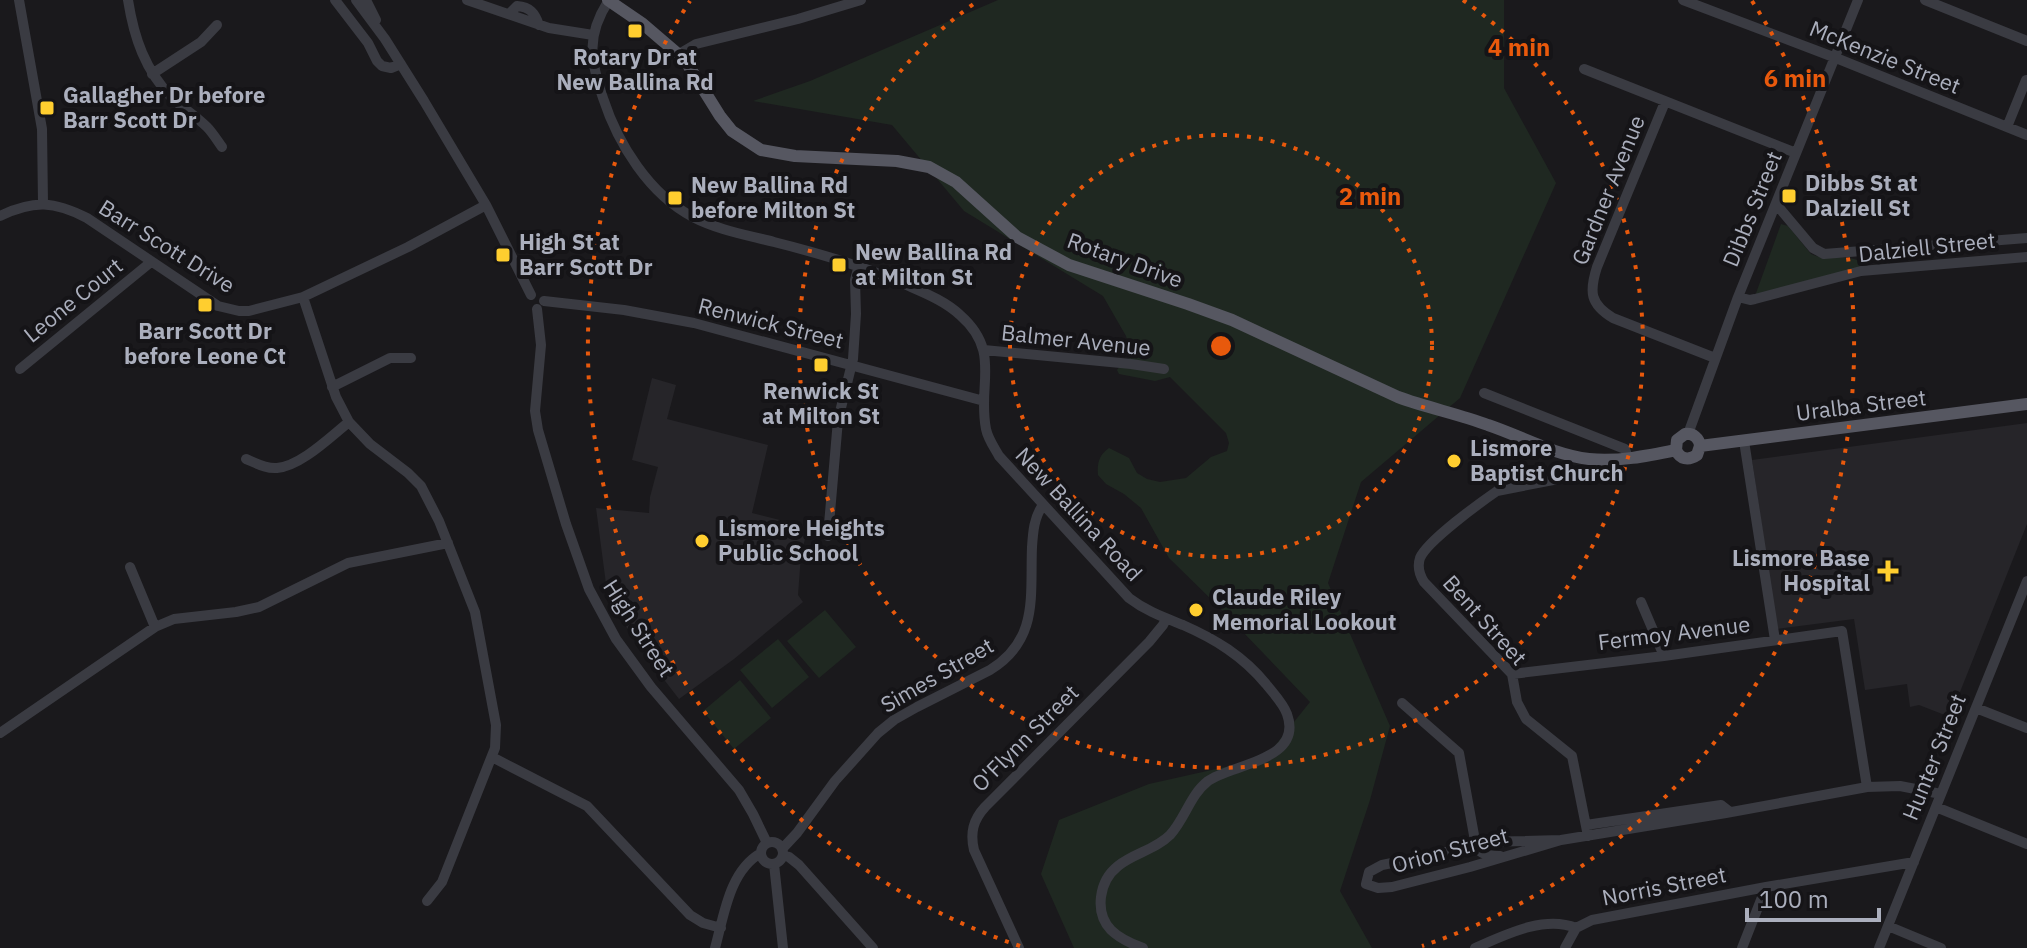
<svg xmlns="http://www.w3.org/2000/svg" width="2027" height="948" viewBox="0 0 2027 948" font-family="'IBM Plex Sans',sans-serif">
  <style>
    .built { fill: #262529 }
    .green { fill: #1f2821 }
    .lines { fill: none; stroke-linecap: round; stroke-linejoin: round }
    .minor { stroke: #3a3b42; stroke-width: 10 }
    .major { stroke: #565761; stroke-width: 12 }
    .ring { fill: none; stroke: #e8590c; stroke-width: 4; stroke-dasharray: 4 8 }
    .poi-dot { fill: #ffce2f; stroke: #151417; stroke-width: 3 }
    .labels { text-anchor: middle; stroke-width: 8; stroke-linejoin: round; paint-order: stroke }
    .poi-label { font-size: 22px; font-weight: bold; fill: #abafbd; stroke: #151417; text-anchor: start }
    .street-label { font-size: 22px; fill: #abafbd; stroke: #151417 }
    .centre { fill: #e8590c; stroke: #151417; stroke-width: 4 }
    .ring-label { font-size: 24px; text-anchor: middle; font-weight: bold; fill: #e8590c; stroke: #151417; stroke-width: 8; stroke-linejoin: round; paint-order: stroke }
  </style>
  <rect width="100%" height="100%" fill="#1a191c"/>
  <path class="built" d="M652,378L676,385L667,419L768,445L752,513L808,527L801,555L798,595L803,602L734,659L679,699L645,655L608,599L596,508L649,513L650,497L658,467L632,460Z
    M2027,423V524L1950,717L1919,705L1910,707L1907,684L1865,690L1854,619L1777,629L1752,460Z"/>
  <path class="green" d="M998,0H1504V88L1556,183L1460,398L1361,482L1328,583L1390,726L1370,800L1340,891L1372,948H1074L1041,874L1059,820L1149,784L1265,758L1310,702L1217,605L1169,558L1141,508L1124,494L1106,484L1098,475C1097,463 1099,455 1109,448L1129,458L1137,473L1147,479L1160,482L1186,478L1211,457L1227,451L1229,443L1226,433L1170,377L1155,381L1119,374L1117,370L1123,362L1130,358L1131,353L1126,336L1103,296L964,211L892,125L753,101L810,81Z
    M1781,224L1788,226L1811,254C1827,262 1845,253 1861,262L1862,267L1755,296Z
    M825,610L856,647L819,678L787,641Z
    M778,639L809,677L772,708L740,670Z
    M740,680L771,718L734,749L703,711Z"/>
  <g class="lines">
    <path class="minor" d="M19,0L42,129L43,203
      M128,0C134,38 145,70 172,98C183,108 196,116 207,127C212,132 217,140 222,147
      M335,0L368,43L377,61L382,66L391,68L401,64
      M356,0L385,39L424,101L486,205L531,295
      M366,0L376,20
      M467,0L549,28L593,35
      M609,0C586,35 590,60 603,98C618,144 649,194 693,217C718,230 747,235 774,242C818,253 860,265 902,283C922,292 944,300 960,315C1002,352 977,384 986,429C988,439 994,447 999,456L1129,598C1146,611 1163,617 1183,625C1215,639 1243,656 1266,684C1273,693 1283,703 1287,714C1304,761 1231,764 1208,781C1190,795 1185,819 1170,835C1155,850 1134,853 1118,866C1099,881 1094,912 1111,930C1120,939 1132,944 1143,948
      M1683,0L1836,58L2027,135
      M1925,0L2027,41
      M509,14L517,6C530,7 535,13 539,25
      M679,54L696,44L798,19L861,0
      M1584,69L1796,153
      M152,74L201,42L217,25
      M1665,102L1597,267C1589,292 1590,304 1613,318L1715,358
      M2007,127L2026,80
      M1776,204L1813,248L1824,254L2027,238
      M0,216C34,200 54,201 87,218L218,306L239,311H249L303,297L408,247L486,205
      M303,297L336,397L349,422L370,444L408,473L421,486L439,521L475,612L496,725L495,748L442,882L427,901
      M1738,297L1750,300L1755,299L1861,271L2027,257
      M544,301L624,310L694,323L984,401
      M537,309L541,345L535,411L538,430L566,524L589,589L616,639L651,687L739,790L753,814L767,843
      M984,350L1131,364L1164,369
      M20,369L151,262
      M332,387L390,358H411
      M1484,393L1625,449L1628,458
      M1688,434L1738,297L1858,0
      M1744,441L1775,640
      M246,459C256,463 266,469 277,468C301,466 330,437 349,422
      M828,536L838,420L853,359L856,314L855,280L859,265
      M130,567L155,627
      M1641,602L1664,656
      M1512,674L1664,656L1842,631L1867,787
      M1402,703L1459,753L1476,846C1481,856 1490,855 1500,856
      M1976,708L2027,728
      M0,733L155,627L174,619L236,612L259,607L348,563L448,543
      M492,757L587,806L690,915L703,923L721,928
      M1936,807L2027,844
      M1586,825L1721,805L1730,812
      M1588,836L1572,756L1526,719L1517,702L1512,674L1424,582C1419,574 1417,567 1420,558C1427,541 1481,502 1497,491L1600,471L1603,460
      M1561,840L1482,842L1471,847L1382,865L1369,872L1366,884L1378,888L1392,887L1470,867L1561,840L1726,813L1867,787L1900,786L1941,794
      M761 853a11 11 0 1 1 22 0a11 11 0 1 1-22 0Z
      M782,849L797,833L835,781L878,733L894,720L917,707L990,670C1039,640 1030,596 1032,547C1033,532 1034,517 1043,505
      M783,855L789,857L799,865L873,948
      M774,864L783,948
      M1888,926L1941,948
      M715,948C724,916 729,871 761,853
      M1019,948L974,850C970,833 973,820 985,807L1149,642L1163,625L1166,619
      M1475,948C1505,935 1544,915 1576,928
      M1565,948L1576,928L1592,920L1766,887L1914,862
      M1742,948L1766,887
      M1879,948L2027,581"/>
    <path class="major" d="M608,0L643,24L685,60L720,116L732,131L761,150L795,156L897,161L929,167L956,182L1017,237L1069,265L1188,304L1232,320L1398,397C1428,408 1459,414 1488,425C1521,436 1554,455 1589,459C1618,462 1647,456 1676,450
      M1700,446L2027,404
      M1676,450L1677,440L1685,434C1693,433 1699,438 1700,446
      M1676,450C1680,459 1688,461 1697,455L1700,446"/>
  </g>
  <g class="ring">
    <circle cx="1221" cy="346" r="211"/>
    <path d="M1463 0A422 422 0 1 1 979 0"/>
    <path d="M1020 946A633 633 0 0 1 690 1M1752 1A633 633 0 0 1 1422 946"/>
  </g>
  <g class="poi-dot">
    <rect x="627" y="23" width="16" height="16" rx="4"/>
    <rect x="39" y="100" width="16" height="16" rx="4"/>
    <rect x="1781" y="188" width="16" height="16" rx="4"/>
    <rect x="667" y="190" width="16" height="16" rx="4"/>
    <rect x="495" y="247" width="16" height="16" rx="4"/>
    <rect x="831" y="257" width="16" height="16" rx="4"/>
    <rect x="197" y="297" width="16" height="16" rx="4"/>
    <rect x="813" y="357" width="16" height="16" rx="4"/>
    <circle cx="1454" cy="461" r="8"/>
    <circle cx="702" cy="541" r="8"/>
    <path d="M1884 559h8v8h8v8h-8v8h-8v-8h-8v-8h8z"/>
    <circle cx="1196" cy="610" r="8"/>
  </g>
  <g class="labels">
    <g class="poi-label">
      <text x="635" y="65" text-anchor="middle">Rotary Dr at<tspan x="635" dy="25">New Ballina Rd</tspan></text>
      <text x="63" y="103">Gallagher Dr before<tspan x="63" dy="25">Barr Scott Dr</tspan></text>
      <text x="1805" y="191">Dibbs St at<tspan x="1805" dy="25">Dalziell St</tspan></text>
      <text x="691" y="193">New Ballina Rd<tspan x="691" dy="25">before Milton St</tspan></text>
      <text x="519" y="250">High St at<tspan x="519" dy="25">Barr Scott Dr</tspan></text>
      <text x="855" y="260">New Ballina Rd<tspan x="855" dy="25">at Milton St</tspan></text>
      <text x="205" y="339" text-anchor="middle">Barr Scott Dr<tspan x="205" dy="25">before Leone Ct</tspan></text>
      <text x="821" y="399" text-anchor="middle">Renwick St<tspan x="821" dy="25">at Milton St</tspan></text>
      <text x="1470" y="456">Lismore<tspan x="1470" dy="25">Baptist Church</tspan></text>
      <text x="718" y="536">Lismore Heights<tspan x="718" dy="25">Public School</tspan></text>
      <text x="1870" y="566" text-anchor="end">Lismore Base<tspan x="1870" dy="25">Hospital</tspan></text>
      <text x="1212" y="605">Claude Riley<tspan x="1212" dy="25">Memorial Lookout</tspan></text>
    </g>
    <g class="street-label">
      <text transform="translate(1885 57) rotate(22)" y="8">McKenzie Street</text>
      <text transform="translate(1608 190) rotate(-68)" y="8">Gardner Avenue</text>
      <text transform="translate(1752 209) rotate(-68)" y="8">Dibbs Street</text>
      <text transform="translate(167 246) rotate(32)" y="8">Barr Scott Drive</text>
      <text transform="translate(1927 247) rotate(-6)" y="8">Dalziell Street</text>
      <text transform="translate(1125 260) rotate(20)" y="8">Rotary Drive</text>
      <text transform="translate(73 300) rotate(-39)" y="8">Leone Court</text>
      <text transform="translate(771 323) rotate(14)" y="8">Renwick Street</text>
      <text transform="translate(1076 340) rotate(6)" y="8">Balmer Avenue</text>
      <text transform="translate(1861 405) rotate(-7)" y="8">Uralba Street</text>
      <text transform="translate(1079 514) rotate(47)" y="8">New Ballina Road</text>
      <text transform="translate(1485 620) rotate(48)" y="8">Bent Street</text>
      <text transform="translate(639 628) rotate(57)" y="8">High Street</text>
      <text transform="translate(1674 633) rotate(-7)" y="8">Fermoy Avenue</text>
      <text transform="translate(937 675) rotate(-30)" y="8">Simes Street</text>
      <text transform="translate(1025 738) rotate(-45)" y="8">O'Flynn Street</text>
      <text transform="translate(1934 757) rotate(-68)" y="8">Hunter Street</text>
      <text transform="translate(1450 850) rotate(-15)" y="8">Orion Street</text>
      <text transform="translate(1664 886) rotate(-11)" y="8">Norris Street</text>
    </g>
  </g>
  <circle cx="1221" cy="346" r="12" class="centre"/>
  <g class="ring-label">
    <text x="1519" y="56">4 min</text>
    <text x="1795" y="87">6 min</text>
    <text x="1370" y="205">2 min</text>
  </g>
  <path d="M1747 908v12h132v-12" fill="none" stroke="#abafbd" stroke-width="4"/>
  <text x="1759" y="908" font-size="24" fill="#abafbd" stroke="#151417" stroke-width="6" paint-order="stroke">100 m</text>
</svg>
